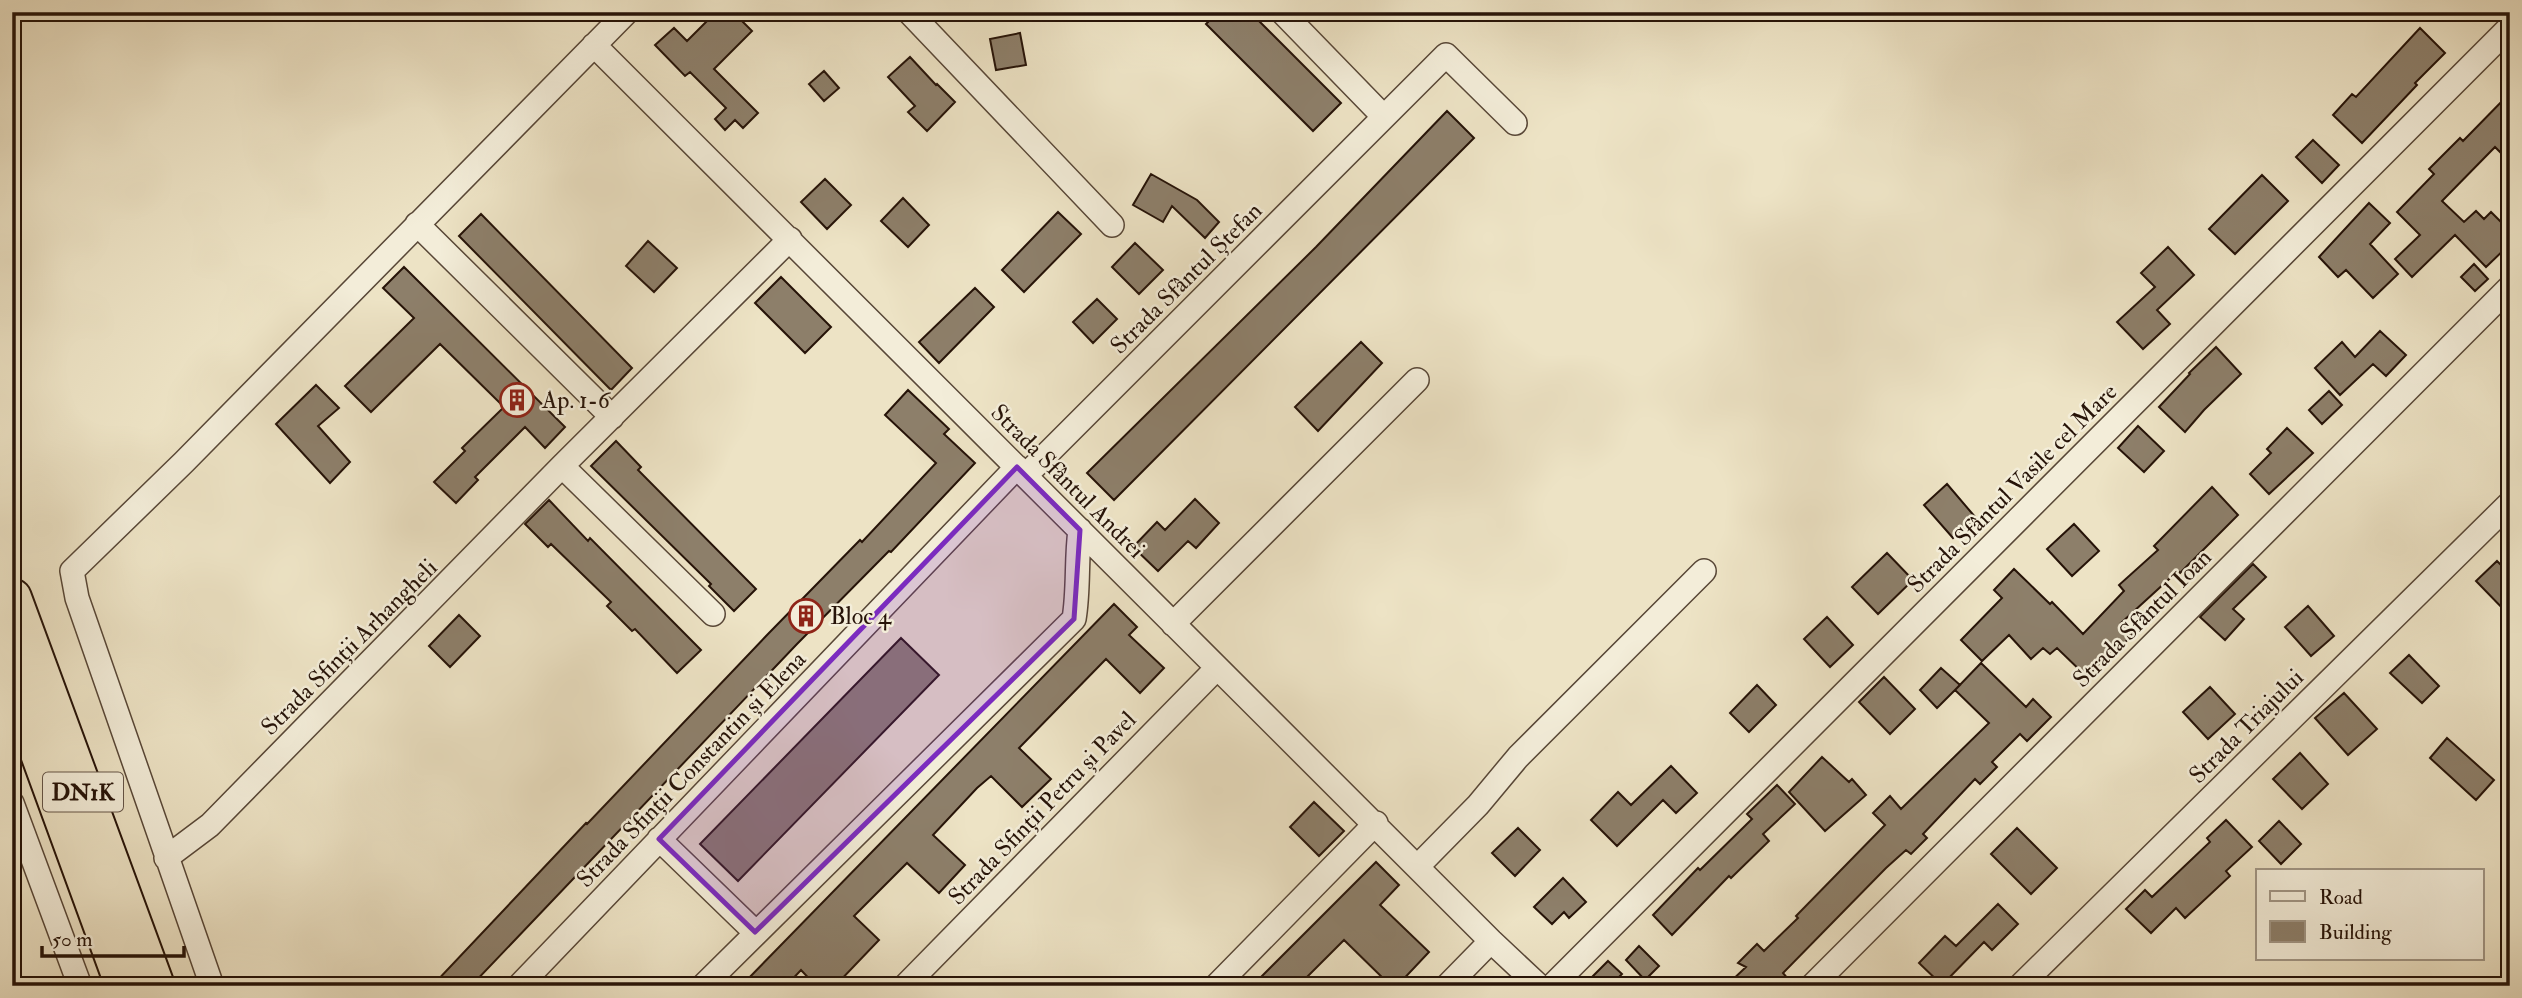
<svg xmlns="http://www.w3.org/2000/svg" width="2522" height="998" viewBox="0 0 2522 998" font-family="'IM FELL Double Pica',serif">
  <style>
    .building { fill: #8d7f6a; stroke: #261308; stroke-width: 2 }
    .lines { fill: none; stroke-linecap: round; stroke-linejoin: round }
    .street-casing { stroke: #584737; stroke-width: 26 }
    .highway-casing { stroke: #261308; stroke-width: 42 }
    .street { stroke: #f3edd9; stroke-width: 23 }
    .highway { stroke: #ede3c5; stroke-width: 38 }
    .marked { fill: #7b2cbf; fill-opacity: 0.2; stroke: #7b2cbf; stroke-width: 5; stroke-linejoin: round }
    .labels { text-anchor: middle; stroke-width: 5; stroke-linejoin: round; paint-order: stroke }
    .shield { fill: #f3edd9; stroke: #645447; stroke-width: 2 }
    .shield-label { font-size: 23px; font-weight: bold; fill: #261308 }
    .street-label { font-size: 24px; fill: #261308; stroke: #f3edd9 }
    .poi-label { font-size: 24px; fill: #261308; stroke: #f3edd9; text-anchor: start }
  </style>
  <rect width="100%" height="100%" fill="#ede3c5"/>
  <filter id="stains"><feTurbulence type="fractalNoise" baseFrequency=".00286" numOctaves="4"/><feColorMatrix values="0 0 0 0 .2 0 0 0 0 .09 0 0 0 0 .02 0 0 0 .5 -.17"/></filter>
  <radialGradient id="worn" r=".72"><stop offset=".6" stop-color="#630" stop-opacity="0"/><stop offset="1" stop-color="#630" stop-opacity=".3"/></radialGradient>
  <path class="building" d="M716,12H733L752,31L714,69L758,113L743,128L735,120L725,130L715,119L726,108L690,72L685,76L655,45L674,28L687,41Z
    M1218,12H1250L1341,103L1313,131L1206,24Z
    M2420,28L2445,53L2415,83L2417,85L2362,143L2333,115L2352,94L2356,97Z
    M1020,33L1026,65L996,70L990,39Z
    M910,57L936,85L937,84L955,102L927,131L908,112L915,106L888,77Z
    M824,71L839,88L824,101L809,84Z
    M2510,93V142L2500,152L2495,147L2442,201L2464,222L2476,211L2484,219L2491,212L2510,231V244L2486,267L2455,235L2412,277L2395,259L2420,235L2397,212L2434,174L2429,169L2460,138L2463,141Z
    M1447,111L1474,138L1114,500L1087,473L1316,247Z
    M2313,140L2339,165L2322,183L2296,157Z
    M1151,174L1197,200L1219,222L1205,238L1172,206L1163,222L1133,205Z
    M2262,175L2288,201L2235,254L2209,229Z
    M825,179L851,205L827,229L801,202Z
    M903,198L929,225L908,247L881,221Z
    M2369,203L2390,223L2370,244L2398,274L2373,298L2346,270L2338,277L2319,257Z
    M1058,212L1081,234L1024,292L1002,270Z
    M481,214L632,368L611,390L459,236Z
    M648,241L677,268L654,292L626,266Z
    M1135,243L1163,270L1139,294L1112,267Z
    M2168,247L2194,275L2157,310L2170,324L2143,349L2117,322L2155,287L2141,273Z
    M2474,264L2488,279L2475,291L2461,277Z
    M404,267L565,427L545,448L525,427L475,477L478,480L456,503L434,482L465,451L462,448L504,407L440,344L371,412L345,386L414,318L383,288Z
    M781,277L831,327L805,353L755,303Z
    M975,288L994,307L939,363L919,342Z
    M1097,299L1117,319L1093,343L1073,322Z
    M2380,331L2406,355L2386,376L2373,364L2340,395L2315,368L2342,342L2355,357Z
    M1361,342L1382,363L1318,431L1295,407Z
    M2216,347L2241,374L2204,410L2185,432L2159,407L2190,374L2189,373Z
    M316,385L339,408L318,426L350,462L330,483L276,424Z
    M908,390L949,429L944,434L975,463L891,552L889,551L797,644L471,986H432L586,823L587,824L768,634L860,540L862,542L936,463L885,415Z
    M2329,391L2342,405L2322,424L2309,410Z
    M2138,426L2164,451L2144,472L2118,448Z
    M2287,428L2313,453L2269,494L2250,474L2271,453L2267,449Z
    M616,441L641,467L638,470L756,589L734,611L709,586L711,584L591,466Z
    M1947,484L1976,518L1953,538L1924,505Z
    M2212,487L2238,515L2180,573L2178,571L2121,623L2133,634L2113,655L2110,652L2087,677L2057,648L2050,654L2043,648L2031,659L2009,635L1982,661L1961,640L2002,598L1994,590L2014,569L2050,604L2052,602L2083,634L2124,591L2119,585L2158,550L2154,546Z
    M1195,499L1219,523L1196,548L1188,541L1158,571L1133,547L1157,522L1165,530Z
    M549,500L588,541L590,538L701,650L677,673L635,629L632,631L607,606L611,602L551,544L548,547L525,524Z
    M2074,524L2099,551L2072,576L2047,549Z
    M1887,553L1913,580L1878,614L1852,587Z
    M2497,561L2510,574V616L2476,581Z
    M2253,564L2266,577L2233,609L2244,619L2225,640L2200,617Z
    M1114,604L1137,627L1129,635L1164,668L1140,693L1106,659L1019,748L1051,779L1022,807L991,776L977,788L933,835L965,865L939,893L907,863L854,916L879,940L835,986H816L801,970L786,986H741Z
    M2308,606L2334,636L2311,656L2285,627Z
    M459,615L480,636L450,667L429,646Z
    M1827,617L1853,645L1830,667L1804,639Z
    M901,638L939,675L738,881L700,844Z
    M2409,655L2439,686L2422,703L2390,673Z
    M1981,663L2026,707L2033,699L2051,717L2027,741L2020,734L1992,762L1997,767L1980,784L1975,779L1923,834L1927,838L1911,854L1906,850L1886,868L1783,973L1788,979L1781,986H1726L1746,967L1738,963L1757,944L1764,951L1798,918L1796,916L1885,825L1873,813L1890,796L1901,809L1989,723L1955,690Z
    M1941,668L1960,685L1937,708L1920,690Z
    M1884,677L1915,709L1890,734L1859,702Z
    M1757,685L1776,705L1749,732L1730,713Z
    M2210,687L2235,714L2208,739L2183,712Z
    M2344,693L2377,729L2348,755L2315,718Z
    M2447,738L2494,780L2476,800L2430,758Z
    M2300,753L2328,784L2302,809L2273,779Z
    M1822,757L1849,782L1852,779L1866,795L1825,831L1789,792Z
    M1671,766L1697,793L1676,813L1663,800L1617,846L1591,820L1618,792L1631,805Z
    M1777,785L1795,804L1763,834L1769,841L1731,878L1729,876L1672,935L1653,915L1698,868L1700,870L1752,819L1747,814Z
    M1314,802L1344,831L1319,856L1290,827Z
    M2226,820L2252,847L2226,871L2230,876L2185,918L2176,908L2151,933L2126,909L2145,890L2152,897L2210,842L2207,838Z
    M2279,821L2301,844L2281,864L2259,841Z
    M1518,828L1540,850L1515,876L1492,853Z
    M2017,828L2057,868L2031,894L1991,854Z
    M1376,862L1399,885L1380,905L1429,952L1397,986H1391L1344,940L1298,986H1252Z
    M1563,878L1586,902L1569,918L1564,912L1552,924L1534,907Z
    M1998,904L2018,924L1992,950L1984,942L1942,985L1919,963L1945,936L1956,946Z
    M1639,946L1659,966L1645,980L1626,960Z
    M1608,961L1622,974L1610,986H1583Z"/>
  <g class="lines">
    <g class="street-casing">
      <path id="street" d="M909,12L1112,225
        M1282,12L1384,117
        M594,45L1491,941L1539,986
        M417,224L612,417
        M562,466L713,614
        M1026,475L1446,55L1515,123
        M1173,624L1417,380
        M12,803L80,986
        M659,839L755,932
        M166,858L210,825L562,466L790,239
        M1418,866L1478,805L1518,757L1704,571
        M212,986L77,598L72,571L184,462L627,12
        M519,986L1017,467
        M703,986L1074,619C1079,590 1076,560 1080,530
        M905,986L1217,668
        M1216,986L1376,823
        M1447,986L1491,941
        M1552,986L2510,27
        M1812,986L2510,287
        M2020,986L2510,503"/>
    </g>
    <g class="highway-casing">
      <path id="highway" d="M12,598L155,986
        M12,677L125,986"/>
    </g>
    <use href="#street" class="street"/>
    <use href="#highway" class="highway"/>
  </g>
  <path class="marked" d="M1017,467L1080,530L1074,619L755,932L659,839Z"/>
  <defs>
    <g id="building-ring" transform="scale(1.75)"><circle r="9.5" fill="#f3edd9" stroke="#8f2418" stroke-width="1.5"/><path d="M-4-6H4V6H1V3H-1V6H-4ZM-2.5-4.3h1.7v1.8h-1.7ZM.8-4.3h1.7v1.8H.8ZM-2.5-1h1.7V.8h-1.7ZM.8-1h1.7V.8H.8Z" fill="#8f2418"/></g>
  </defs>
  <g fill-rule="evenodd">
    <use href="#building-ring" x="517" y="400"/>
    <use href="#building-ring" x="806" y="616"/>
  </g>
  <g class="labels">
    <rect class="shield" x="43" y="772.5" width="80" height="39" rx="5"/>
    <g class="shield-label">
      <text x="83" y="800">DN1K</text>
    </g>
    <g class="street-label">
      <text transform="translate(1186 278) rotate(-45)" y="8">Strada Sfântul Ștefan</text>
      <text transform="translate(1068 481) rotate(45)" y="8">Strada Sfântul Andrei</text>
      <text transform="translate(2012 488) rotate(-45)" y="8">Strada Sfântul Vasile cel Mare</text>
      <text transform="translate(2142 618) rotate(-45)" y="8">Strada Sfântul Ioan</text>
      <text transform="translate(349 647) rotate(-45)" y="8">Strada Sfinții Arhangheli</text>
      <text transform="translate(2246 726) rotate(-45)" y="8">Strada Triajului</text>
      <text transform="translate(691 769) rotate(-46)" y="8">Strada Sfinții Constantin și Elena</text>
      <text transform="translate(1042 808) rotate(-46)" y="8">Strada Sfinții Petru și Pavel</text>
    </g>
    <g class="poi-label">
      <text x="542" y="408">Ap. 1-6</text>
      <text x="830" y="624">Bloc 4</text>
    </g>
  </g>
  <rect width="2522" height="998" fill="none" stroke="#ede3c5" stroke-width="42"/>
  <rect x="14" y="14" width="2494" height="970" fill="none" stroke="#261308" stroke-width="3.5"/>
  <rect x="21" y="21" width="2480" height="956" fill="none" stroke="#261308" stroke-width="2"/>
  <rect x="2256" y="869" width="228" height="91" fill="#f3edd9" stroke="#a19685" stroke-width="2"/>
  <rect x="2270" y="891" width="35" height="10" fill="#f3edd9" stroke="#a19685" stroke-width="2"/>
  <text x="2319" y="904" font-size="21" fill="#261308">Road</text>
  <rect x="2270" y="921" width="35" height="21" fill="#8d7f6a" stroke="#a19685" stroke-width="2"/>
  <text x="2319" y="939" font-size="21" fill="#261308">Building</text>
  <path d="M42 946v10h142v-10" fill="none" stroke="#261308" stroke-width="3.5"/>
  <text x="52" y="946" font-size="21" fill="#261308" stroke="#f3edd9" stroke-width="5" paint-order="stroke">50 m</text>
  <rect width="100%" height="100%" filter="url(#stains)"/>
  <rect width="100%" height="100%" fill="url(#worn)"/>
</svg>
